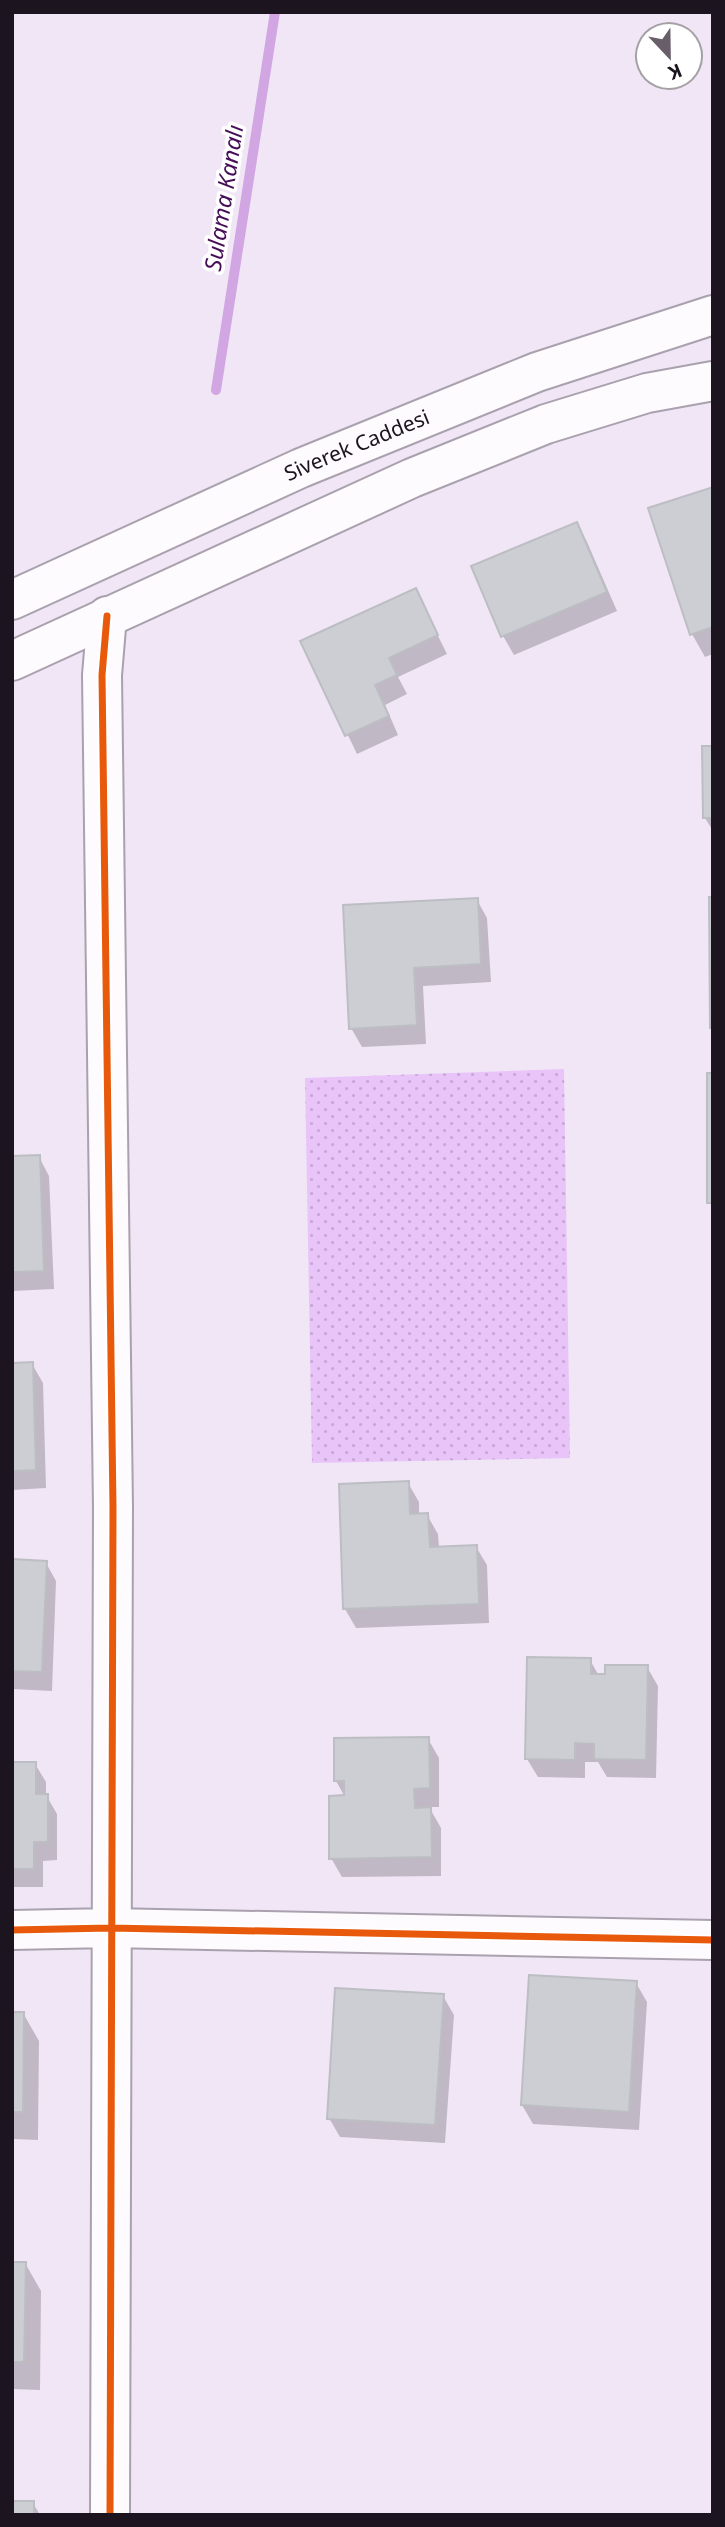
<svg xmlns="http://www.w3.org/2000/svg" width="725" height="2527" viewBox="0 0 725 2527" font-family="'Noto Sans',sans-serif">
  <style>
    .green { fill: url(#green-dots) }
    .shadow { fill: #0003 }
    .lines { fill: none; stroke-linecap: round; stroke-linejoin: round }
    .stream { stroke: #d2a6e3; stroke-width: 10 }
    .building { fill: #ccced3; stroke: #bcbec3; stroke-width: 2 }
    .street-casing { stroke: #a9a1ad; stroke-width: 42 }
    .primary-casing { stroke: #a9a1ad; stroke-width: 42 }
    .street { stroke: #fdfbfe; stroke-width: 38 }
    .primary { stroke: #fdfbfe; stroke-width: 38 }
    .cycleway-casing { stroke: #fff; stroke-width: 11 }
    .cycleway { stroke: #e8590c; stroke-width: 7 }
    .labels { text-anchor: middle; stroke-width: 7; stroke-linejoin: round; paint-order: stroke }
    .street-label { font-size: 21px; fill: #1c151f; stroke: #fff }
    .water-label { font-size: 23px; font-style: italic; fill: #450e57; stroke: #fff }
  </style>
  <defs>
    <pattern id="green-dots" width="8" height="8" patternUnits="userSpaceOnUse" patternTransform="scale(1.75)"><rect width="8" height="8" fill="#e9c4f9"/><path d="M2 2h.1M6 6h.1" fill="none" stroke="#c7a8d5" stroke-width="1.8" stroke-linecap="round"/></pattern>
  </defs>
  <rect width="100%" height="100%" fill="#f1e6f6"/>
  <path class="green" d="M564,1069L570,1458L312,1463L305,1078Z"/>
  <path class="shadow" d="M713,489V654L705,657L692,634Z
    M577,524L587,542L617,611L514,655L503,636L474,567Z
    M415,590L447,654L398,677L407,694L385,705L398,735L357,754L303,642Z
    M713,748V831L705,818Z
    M477,900L487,918L491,982L423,986L426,1044L362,1047L351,1028Z
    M39,1157L49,1176L54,1289L12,1291V1158Z
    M12,1364H32L43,1383L46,1488L12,1490Z
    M408,1483L419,1502V1515H427L438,1534L439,1548L476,1547L487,1565L489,1623L356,1628L345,1609Z
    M12,1561L46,1563L56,1581L52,1691L12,1689Z
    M590,1660L599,1676L647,1667L658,1686L656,1778L607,1777L598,1762H585V1778L538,1777L527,1759Z
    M428,1739L439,1758V1807H429L441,1828V1876L342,1877L331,1858L345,1797L336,1781Z
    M12,1764H35L46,1782V1795L57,1814V1860L43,1861V1887H12Z
    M636,1983L647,2002L639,2130L533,2124L522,2105Z
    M443,1996L454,2015L445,2143L340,2137L329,2118Z
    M12,2013H23L39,2041L38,2140L12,2139Z
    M12,2263H25L41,2291L40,2390L12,2389Z
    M33,2503L40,2515H12Z"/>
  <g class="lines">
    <path class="stream" d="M216,390L275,12"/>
  </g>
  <path class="building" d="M713,487V627L690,635L648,508Z
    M577,522L607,592L501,637L471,566Z
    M416,588L438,635L389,658L397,675L375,685L389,716L345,736L300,641Z
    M702,746H713V818H703Z
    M709,897H713V1028H710Z
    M478,898L481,964L414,968L417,1025L349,1029L343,905Z
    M707,1073H713V1203H707Z
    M40,1155L44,1271L12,1272V1156Z
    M33,1362L36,1470L12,1471V1363Z
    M409,1481L410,1514L428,1513L430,1547L477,1545L479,1604L343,1609L339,1484Z
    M12,1559L47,1561L42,1672L12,1671Z
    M527,1657L591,1658V1674H605V1665H648L646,1760L594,1759V1744L575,1743V1760L525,1759Z
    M429,1737L430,1788L414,1789L415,1808L431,1807L432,1857L329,1859V1796L344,1795V1781H334V1738Z
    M12,1762H36V1794H48V1842H34V1869H12Z
    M529,1975L637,1981L629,2112L521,2105Z
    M335,1988L444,1994L435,2125L327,2119Z
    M12,2012H24L23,2112H12Z
    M12,2262H26L24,2362H12Z
    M12,2501H34V2515H12Z"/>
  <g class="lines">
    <g class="street-casing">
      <path id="street" d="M107,616L102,675L113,1508L110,2515
        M12,1930L110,1928L713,1940"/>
    </g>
    <g class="primary-casing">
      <g id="primary">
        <path id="s1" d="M12,600L301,468L537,372L713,315"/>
        <path d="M12,661L412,478L546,424L647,393L713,381"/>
      </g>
    </g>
    <use href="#street" class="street"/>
    <use href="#primary" class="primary"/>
    <g class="cycleway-casing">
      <path id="cycleway" d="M107,616L102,675L113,1508L110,2515
        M12,1930L110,1928L713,1940"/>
    </g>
    <use href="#cycleway" class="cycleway"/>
  </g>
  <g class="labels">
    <g class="street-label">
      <text dy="7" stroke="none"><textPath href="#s1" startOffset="378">Siverek Caddesi</textPath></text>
    </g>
    <g class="water-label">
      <text transform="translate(224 198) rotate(-81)" y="8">Sulama Kanalı</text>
    </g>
  </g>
  <rect width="725" height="2527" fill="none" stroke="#1c151f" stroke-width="28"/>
  <g transform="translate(669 56) rotate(158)"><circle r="33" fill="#ffffff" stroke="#a4a1a5" stroke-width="2"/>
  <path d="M0-5L12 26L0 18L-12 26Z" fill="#675e6a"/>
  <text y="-10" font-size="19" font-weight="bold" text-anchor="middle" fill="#1c151f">K</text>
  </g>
</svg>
